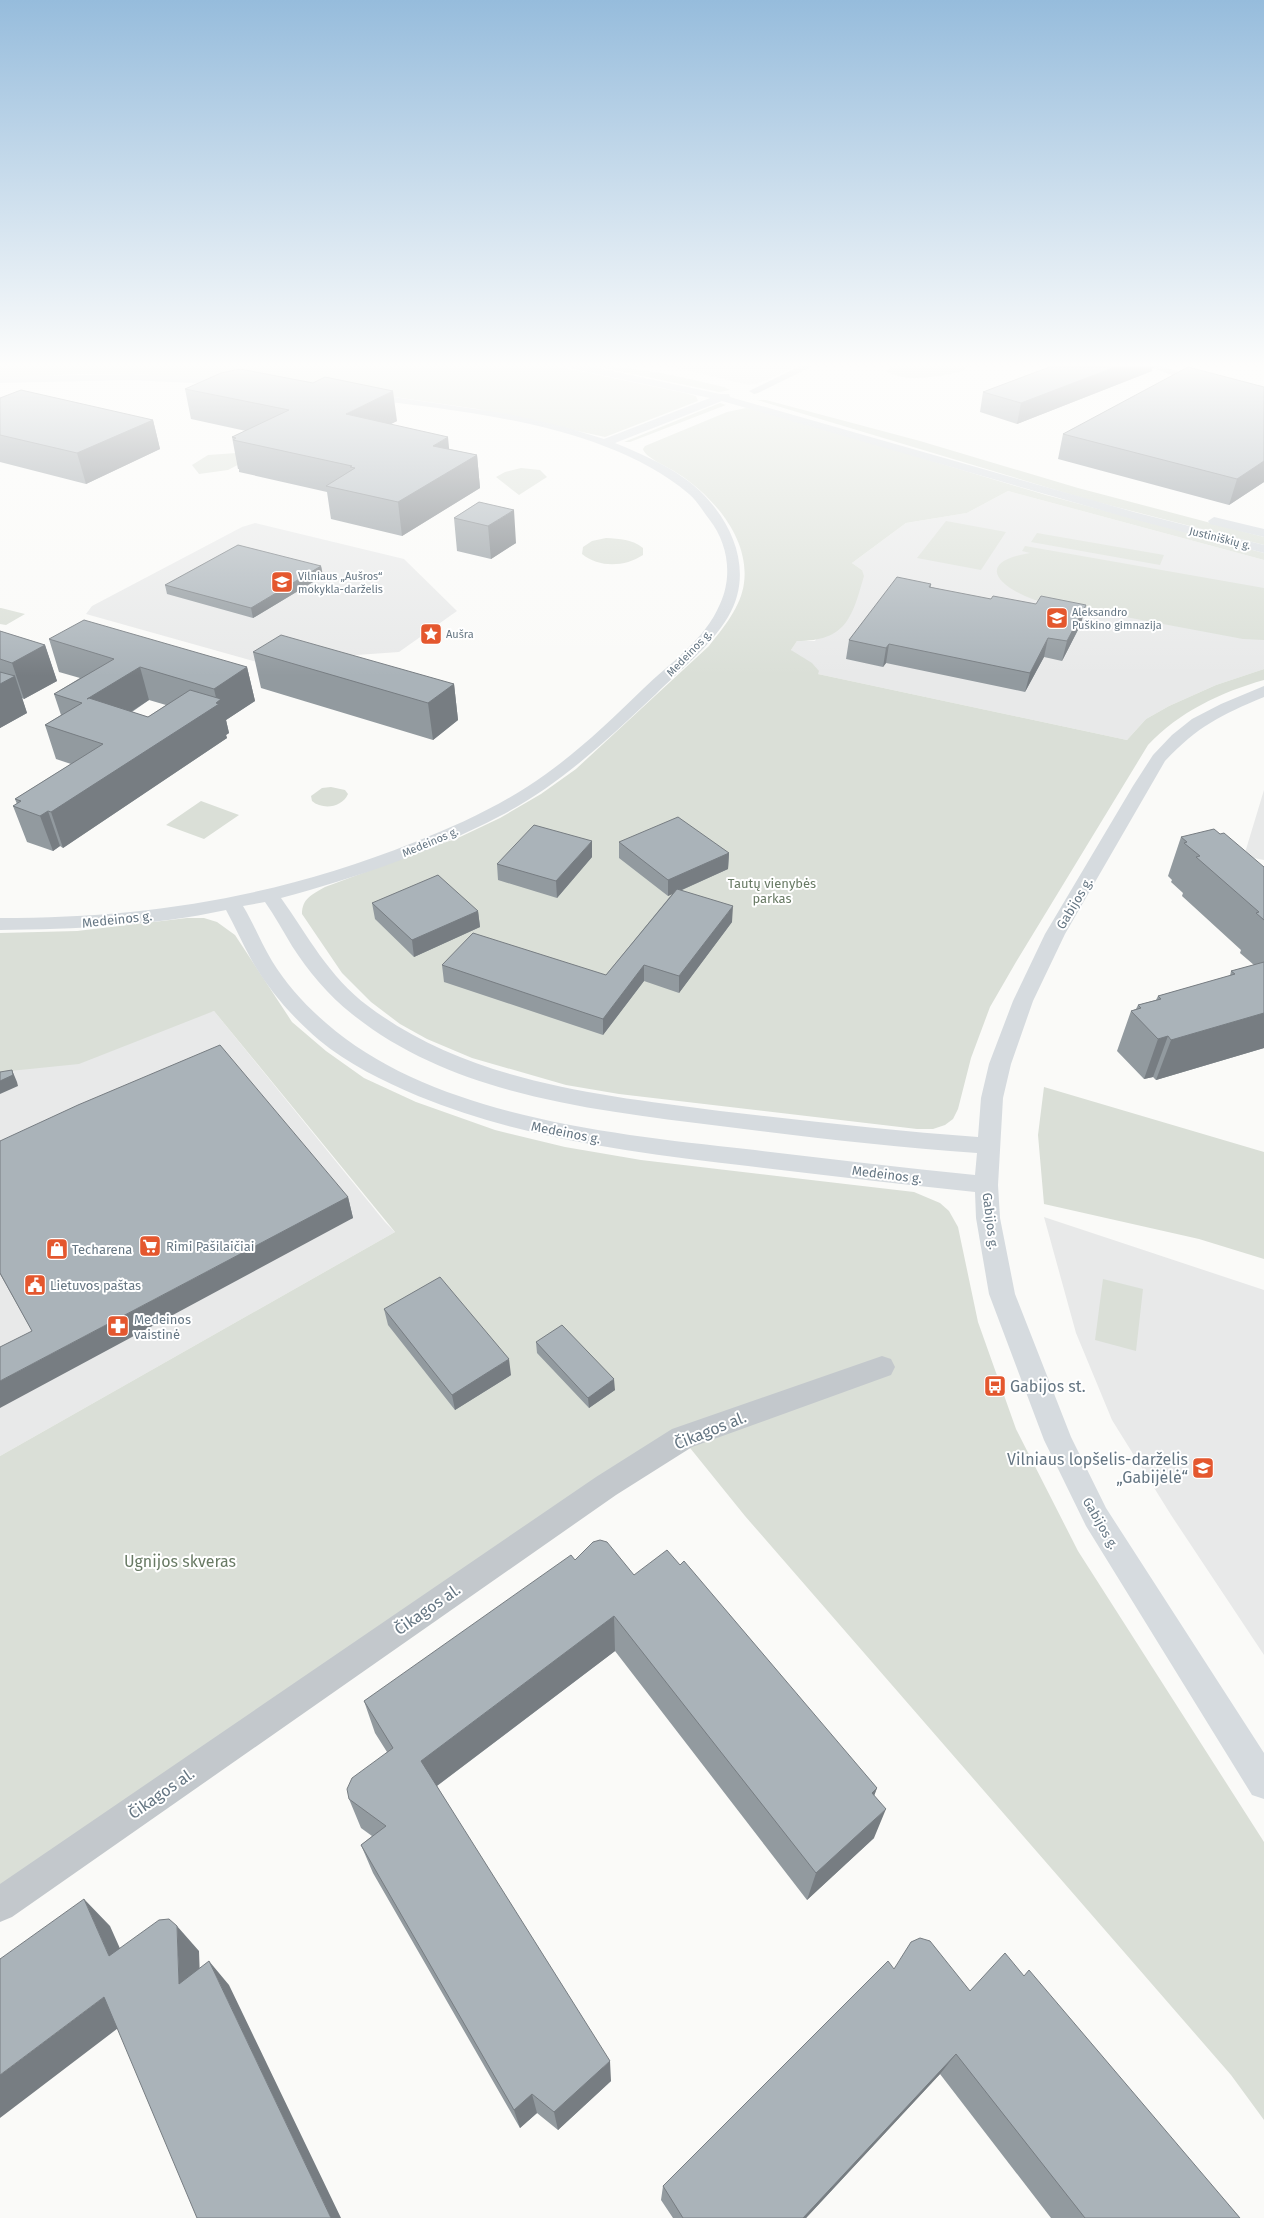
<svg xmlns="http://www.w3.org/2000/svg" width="1264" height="2218" viewBox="0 0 1264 2218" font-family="'Fira Sans',sans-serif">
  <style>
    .built { fill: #e8e9e9 }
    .green { fill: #dadfd7 }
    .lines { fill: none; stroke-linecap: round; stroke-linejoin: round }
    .street { fill: #c3c8cc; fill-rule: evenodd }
    .secondary { fill: #d6dbdf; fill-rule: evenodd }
    .wall { fill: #929a9f; fill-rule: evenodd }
    .shaded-wall { fill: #777d82 }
    .building { fill: #aab3b9; stroke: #777d82 }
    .labels { text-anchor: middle; stroke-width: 4; stroke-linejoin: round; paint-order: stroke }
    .far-street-label { font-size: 11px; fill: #657683; stroke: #fff }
    .far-poi-label { font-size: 11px; fill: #657683; stroke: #fff; text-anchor: start }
    .park-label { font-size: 13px; fill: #687a64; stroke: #fff }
    .street-label { font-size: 13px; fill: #657683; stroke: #fff }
    .poi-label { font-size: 13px; fill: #657683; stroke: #fff; text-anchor: start }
    .near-poi-label { font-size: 16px; fill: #657683; stroke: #fff; text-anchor: start }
    .near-street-label { font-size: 16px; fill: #657683; stroke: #fff }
    .near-park-label { font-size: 16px; fill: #687a64; stroke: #fff }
  </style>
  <rect width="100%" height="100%" fill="#fafaf8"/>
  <path class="built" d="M669,366H797L759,383L749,385Z
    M1008,491L1264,560V669L1216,685L1169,706L1146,719L1127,740L818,674L791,650L797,641H815L862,570L852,563L906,523L967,513Z
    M255,523L404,559L457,611L399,652L257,662L86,614L92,606L242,527Z
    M1264,790V860L1244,856Z
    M214,1011L385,1222L395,1232L0,1456V1072Z
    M1044,1217L1264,1290V1655L1171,1515L1112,1420L1076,1333Z"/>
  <path class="green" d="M0,366H555L685,393L696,396L698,401L605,437L477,409L374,394L250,381L136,374H80L0,378Z
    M594,366C638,366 681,377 724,387L730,390L719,392Z
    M892,366H967L964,371C941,376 907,384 886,371Z
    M757,400H766L920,441L1078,488L1264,537V545L1089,500Z
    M720,403L726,405L630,442H624Z
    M746,408L765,411L1046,495L1264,553V560L1008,491L967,513L906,523L852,563L862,570L864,576C852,617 847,641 797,641L791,650L812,663L819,671L818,674L1127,740L1146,719L1169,706L1216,685L1264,669V680C1221,692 1179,712 1148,745L1016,962L990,1007L971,1058L958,1109L953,1119L945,1125L933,1129H917L619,1094L566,1085L472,1058L427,1039L400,1024L371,1002L342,973L302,914C302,898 313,894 325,887L460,837L500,818L541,794L576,769L709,646C723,628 741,607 744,583C750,538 712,495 677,473C670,468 644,457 643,449L645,446L727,412Z
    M236,453L257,455L228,470L199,474L192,465L208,455Z
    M521,468L540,470L547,477L519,495L496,477L505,472Z
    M946,521L1006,532L981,570L917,558Z
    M1037,533L1164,555L1160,565L1031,542Z
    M606,538C620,539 632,539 643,548V555C625,567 599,568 582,554L583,547L592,541Z
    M1025,546L1264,588V640L1243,639L1035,600C998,587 974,562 1030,553L1022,551Z
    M0,608H1L25,614L6,625L0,624Z
    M331,787L345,790L348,794C342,808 322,810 312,801L311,796L322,788Z
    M201,801L239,815L204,839L166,825Z
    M187,918H204L217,922L235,935L292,1022L326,1051L364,1078L416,1102L495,1130L565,1147L641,1160L914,1192L940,1203L949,1211L958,1227L978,1322L1016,1429L1078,1551L1264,1842V2120L1231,2075L745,1516L682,1438L0,1905V1456L395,1232L214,1011L79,1064L0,1072V933L77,931Z
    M1044,1087L1264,1152V1259L1199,1239L1044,1204L1038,1135Z
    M1103,1279L1143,1289L1136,1351L1095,1340Z"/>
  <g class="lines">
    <path class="street" d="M800,366H813L758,393L754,394L749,391Z
      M1147,366H1162L1209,383L1204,386L1200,385Z
      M882,1356L891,1359L895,1367L891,1375L692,1447L616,1495L12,1917L0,1922V1884L596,1477L672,1429Z"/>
    <path class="secondary" d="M568,366H589L720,394H729L730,397L1134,512L1264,545V553L1125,517L722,401L615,443C644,455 677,469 700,491C734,524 754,573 728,617C709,648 681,669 656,694C607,740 560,785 500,816C431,852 356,878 281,898C308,936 329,977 368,1006C469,1082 598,1095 720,1111C806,1121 892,1131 978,1137L981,1098L989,1064L1013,1001L1045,934L1133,786L1153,755L1172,735L1192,719L1221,704L1264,686V697C1221,715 1198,726 1165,761L1065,934L1033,1001L1011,1064L1003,1098L998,1185L1000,1218L1015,1294L1071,1437L1106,1508L1264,1753V1799L1252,1795L1086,1526L1044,1440L989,1294L976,1218L975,1192C899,1184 823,1175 748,1166C636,1153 523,1139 418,1096C383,1081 348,1064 319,1040C292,1017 268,989 251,959C242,943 235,926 226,910C152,926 76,929 0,930V918C147,918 278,897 415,842C461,824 506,803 546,774C581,749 612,719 643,689C670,663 705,640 720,604C733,576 728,543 709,519C703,511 697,501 689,494C607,425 469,412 366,399L361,396L366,393L509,414L565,427L604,439L710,398L573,369ZM265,902C275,916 283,931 292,946C308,971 328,995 352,1014C454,1096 595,1110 720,1126C805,1137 891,1147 977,1153L975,1175C899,1167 822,1158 746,1149C611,1134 432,1116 326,1023C305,1005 286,984 272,961C261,943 254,924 243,906Z
      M130,374L234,379L239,382L234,385L130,380L0,383V377Z
      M1214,517L1264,529V537L1210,524L1208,521Z"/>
  </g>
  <path class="wall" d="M1152,371L1017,424L980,412L983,392Z
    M1264,387V482L1229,505L1058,459L1063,434Z
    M185,389L397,421L390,424L449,449L477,455L480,488L402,536L331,519L327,492L239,472V469H238L232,437L246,431L191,419Z
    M0,398L153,420L160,449L86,484L0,462Z
    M479,502L516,543L491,559L457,551L454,518Z
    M321,566L323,576L253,618L167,594L165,585Z
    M931,584V587L1081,624L1062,661L1044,657L1025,692L886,663L883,667L846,659L849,640Z
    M0,631L45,645L57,681L24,699L22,698L27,713L0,728Z
    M49,639L247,667L255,701L226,720L229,733L226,735L227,738L63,848L60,846L53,851L27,842L13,806L17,804L15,799L71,764L56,759L45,725L61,715L54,694L80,678L59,672ZM149,700L166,705L148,717L132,712Z
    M253,652L454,684L458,720L433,740L261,688Z
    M1181,837L1264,867V1048L1156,1080L1153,1077L1144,1079L1117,1051L1131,1011L1136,1009L1138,1005L1156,1000L1158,996L1230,976L1231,971L1254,965L1240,953L1241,950L1182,896L1183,893L1171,882L1172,880L1168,876Z
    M619,842L729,853L728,869L682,890L732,922L679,993L644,981L603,1035L444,982L442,965L606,975L672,894L668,896L619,858Z
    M592,857L557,898L498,880L497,864Z
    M372,903L478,911L480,927L414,957L375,919Z
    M0,1141L348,1197L353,1218L32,1331L0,1274Z
    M384,1309L511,1375L455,1410L388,1325Z
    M536,1342L615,1390L589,1408L537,1353Z
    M575,1560L634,1575L680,1565L877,1788L874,1795V1838L807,1900L615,1651L437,1786L611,2081L558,2130L537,2113L520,2128L373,1873L361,1845L372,1836L361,1828L349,1799L387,1752L375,1733L364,1701Z
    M894,1969L970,1991L1024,1976L1240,2218H1051L940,2074L806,2218H673L661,2200L663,2186Z"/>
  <path class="shaded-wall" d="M1118,366H1153L1152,371L1017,424L1021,403Z
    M393,391L397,421L351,445L346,414Z
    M153,420L160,449L86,484L77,453Z
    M448,437L451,469L433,446Z
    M477,455L480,488L402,536L398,502Z
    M1264,461V482L1229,505L1237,479Z
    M514,510L516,543L491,559L488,526Z
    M321,566L323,576L253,618L251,608Z
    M1086,605L1081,624L1062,661L1067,641Z
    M1048,638L1044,657L1025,692L1030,673Z
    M889,644L886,663L883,667L886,648Z
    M45,645L57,681L24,699L12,663Z
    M140,667L149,700L98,733L87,699Z
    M247,667L255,701L226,720L229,733L226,735L227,738L63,848L51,812L217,702L214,689Z
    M15,676L27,713L0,728V684Z
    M454,684L458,720L433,740L428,703Z
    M48,811L60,846L53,851L40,816Z
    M592,841V857L557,898L556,881Z
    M729,853L728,869L668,896V880Z
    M733,906L732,922L679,993V976Z
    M478,911L480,927L414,957L412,940Z
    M644,965V981L603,1035V1019Z
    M1264,1013V1048L1156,1080L1171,1040Z
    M1168,1036L1153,1077L1144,1079L1158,1039Z
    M12,1070L17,1082L18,1086L0,1094V1081Z
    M348,1197L353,1218L0,1408V1381Z
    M509,1359L511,1375L455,1410L452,1395Z
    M614,1379L615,1390L589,1408L588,1398Z
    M614,1616L615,1651L430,1791L421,1761Z
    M877,1788L866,1818L872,1793Z
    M886,1809L874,1838L807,1900L816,1873Z
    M84,1899L110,1926L134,1980L109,1956Z
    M177,1926L199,1951L201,2007L179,1984Z
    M209,1961L229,1985L341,2218H331Z
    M104,1997L130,2019L0,2118V2075Z
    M956,2054L940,2074L806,2218H803Z
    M610,2061L611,2081L558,2130L554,2112Z
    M532,2094L537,2113L520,2128L514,2110Z"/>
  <path class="building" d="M1052,366H1118L1021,403L983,392Z
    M1188,367L1264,387V461L1237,479L1063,434Z
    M240,369L313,383L325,377L393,391L346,414L448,437L433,446L477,455L398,502L326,486L355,468L350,467L352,466L233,440L236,438L232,437L289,410L185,389L221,373Z
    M21,390L153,420L77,453L0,435V398Z
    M479,502L514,510L488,526L454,518Z
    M238,545L321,566L251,608L165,585Z
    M897,577L931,584L929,587L991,599L993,596L1036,604L1041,596L1086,605L1067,641L1048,638L1030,673L889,644L886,648L849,640Z
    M84,620L247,667L214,689L140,667L87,699L89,698L148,717L190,690L221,699L216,703L219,704L51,812L48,811L40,816L13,806L21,801L15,799L103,744L45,725L82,703L54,694L114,659L49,639Z
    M0,631L45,645L12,663L0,659Z
    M281,635L454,684L428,703L253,652Z
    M0,672L15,676L0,684Z
    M678,817L729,853L668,880L619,842Z
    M534,825L592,841L556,881L497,864Z
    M1214,829L1220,834L1224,833L1264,867V920L1256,913L1259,912L1196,857L1200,856L1184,843L1187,842L1181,837Z
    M438,875L478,911L412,940L372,903Z
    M677,889L733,906L679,976L644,965L603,1019L442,965L473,933L606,975Z
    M1264,962V1013L1171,1040L1168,1036L1158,1039L1131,1011L1141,1008L1138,1005L1161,999L1158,996L1235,974L1231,971Z
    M220,1045L348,1197L0,1381V1347L32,1331L0,1273V1141L78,1105Z
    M12,1070L13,1075L0,1081V1072Z
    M440,1277L509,1359L452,1395L384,1309Z
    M562,1325L614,1379L588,1398L536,1342Z
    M600,1540L607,1542L634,1575L667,1550L680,1565L684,1561L877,1788L872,1793L886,1809L816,1873L614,1616L421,1761L610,2061L554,2112L532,2094L514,2110L361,1845L386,1826L349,1799L347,1789L352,1778L393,1748L364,1701L571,1555L575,1560L593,1542Z
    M84,1899L109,1956L159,1920L169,1919L177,1926L179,1984L209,1961L331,2218H197L104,1997L0,2075V1959Z
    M920,1938L930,1941L970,1991L1005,1953L1024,1976L1029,1970L1240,2218H1085L956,2054L803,2218H683L663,2186L888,1961L894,1969L911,1942Z"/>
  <linearGradient id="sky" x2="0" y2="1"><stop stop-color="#96bcdc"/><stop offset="0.54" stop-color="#fdfdfc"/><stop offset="1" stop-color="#fdfdfc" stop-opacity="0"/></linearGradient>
  <rect width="1264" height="676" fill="url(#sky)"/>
  <defs>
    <g id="school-square" transform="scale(1.15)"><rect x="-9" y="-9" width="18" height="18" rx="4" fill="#e4572e" stroke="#fff"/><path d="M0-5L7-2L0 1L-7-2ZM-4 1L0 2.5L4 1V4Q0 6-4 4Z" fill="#fff"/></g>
    <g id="sight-square" transform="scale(1.15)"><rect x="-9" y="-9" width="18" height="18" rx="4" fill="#e4572e" stroke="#fff"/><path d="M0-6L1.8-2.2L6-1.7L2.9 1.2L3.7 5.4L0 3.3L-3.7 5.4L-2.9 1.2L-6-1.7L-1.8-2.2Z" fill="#fff"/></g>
    <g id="supermarket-square" transform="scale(1.15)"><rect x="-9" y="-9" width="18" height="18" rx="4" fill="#e4572e" stroke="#fff"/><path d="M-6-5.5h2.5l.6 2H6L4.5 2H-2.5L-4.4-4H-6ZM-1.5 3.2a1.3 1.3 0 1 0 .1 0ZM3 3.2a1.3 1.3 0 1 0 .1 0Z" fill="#fff"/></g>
    <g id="shop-square" transform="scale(1.15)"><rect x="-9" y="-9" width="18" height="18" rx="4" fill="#e4572e" stroke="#fff"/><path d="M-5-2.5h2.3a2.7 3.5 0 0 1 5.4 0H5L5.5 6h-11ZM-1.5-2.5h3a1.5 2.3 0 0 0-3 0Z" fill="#fff"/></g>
    <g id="civic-square" transform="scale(1.15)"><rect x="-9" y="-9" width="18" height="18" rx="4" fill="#e4572e" stroke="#fff"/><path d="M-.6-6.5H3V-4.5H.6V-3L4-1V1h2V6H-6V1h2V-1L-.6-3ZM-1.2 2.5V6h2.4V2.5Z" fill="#fff"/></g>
    <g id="pharmacy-square" transform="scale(1.15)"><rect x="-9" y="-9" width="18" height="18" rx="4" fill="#e4572e" stroke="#fff"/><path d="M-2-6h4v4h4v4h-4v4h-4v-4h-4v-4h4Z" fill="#fff"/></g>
    <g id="bus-square" transform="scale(1.15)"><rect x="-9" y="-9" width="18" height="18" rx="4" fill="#e4572e" stroke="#fff"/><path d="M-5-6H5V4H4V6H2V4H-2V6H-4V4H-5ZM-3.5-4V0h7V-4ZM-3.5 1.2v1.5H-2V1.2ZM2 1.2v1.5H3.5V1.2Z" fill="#fff"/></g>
  </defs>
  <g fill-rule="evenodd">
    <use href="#school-square" x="282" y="582"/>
    <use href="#school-square" x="1057" y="618"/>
    <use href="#sight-square" x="431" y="634"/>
    <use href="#supermarket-square" x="150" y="1246"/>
    <use href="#shop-square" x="57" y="1249"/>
    <use href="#civic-square" x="35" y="1285"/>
    <use href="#pharmacy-square" x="118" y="1326"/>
    <use href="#bus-square" x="995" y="1386"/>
    <use href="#school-square" x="1203" y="1468"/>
  </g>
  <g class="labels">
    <g class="far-street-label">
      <text transform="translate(1220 538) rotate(14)" y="4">Justiniškių g.</text>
      <text transform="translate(689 653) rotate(-46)" y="4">Medeinos g.</text>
      <text transform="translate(430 842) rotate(-23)" y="4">Medeinos g.</text>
    </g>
    <g class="far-poi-label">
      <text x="298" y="580">Vilniaus „Aušros“<tspan x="298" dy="13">mokykla-darželis</tspan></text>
      <text x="1072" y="616">Aleksandro<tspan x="1072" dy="13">Puškino gimnazija</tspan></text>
      <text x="446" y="638">Aušra</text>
    </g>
    <g class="park-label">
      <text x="772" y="888">Tautų vienybės<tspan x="772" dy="15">parkas</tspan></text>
    </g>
    <g class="street-label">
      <text transform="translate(1074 903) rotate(-59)" y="5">Gabijos g.</text>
      <text transform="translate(117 919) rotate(-6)" y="5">Medeinos g.</text>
      <text transform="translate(566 1132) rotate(11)" y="5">Medeinos g.</text>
      <text transform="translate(887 1174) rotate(7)" y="5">Medeinos g.</text>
      <text transform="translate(991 1221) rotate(83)" y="5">Gabijos g.</text>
      <text transform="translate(1101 1523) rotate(60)" y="5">Gabijos g.</text>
    </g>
    <g class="poi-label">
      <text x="166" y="1251">Rimi Pašilaičiai</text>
      <text x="72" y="1254">Techarena</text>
      <text x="50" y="1290">Lietuvos paštas</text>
      <text x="134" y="1324">Medeinos<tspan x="134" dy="15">vaistinė</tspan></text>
    </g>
    <g class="near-poi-label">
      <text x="1010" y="1392">Gabijos st.</text>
      <text x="1188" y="1465" text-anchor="end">Vilniaus lopšelis-darželis<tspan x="1188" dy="18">„Gabijėlė“</tspan></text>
    </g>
    <g class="near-street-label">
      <text transform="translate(710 1430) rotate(-22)" y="6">Čikagos al.</text>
      <text transform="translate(427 1609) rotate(-35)" y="6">Čikagos al.</text>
      <text transform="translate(161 1793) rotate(-35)" y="6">Čikagos al.</text>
    </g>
    <g class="near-park-label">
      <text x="180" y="1567">Ugnijos skveras</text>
    </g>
  </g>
</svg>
